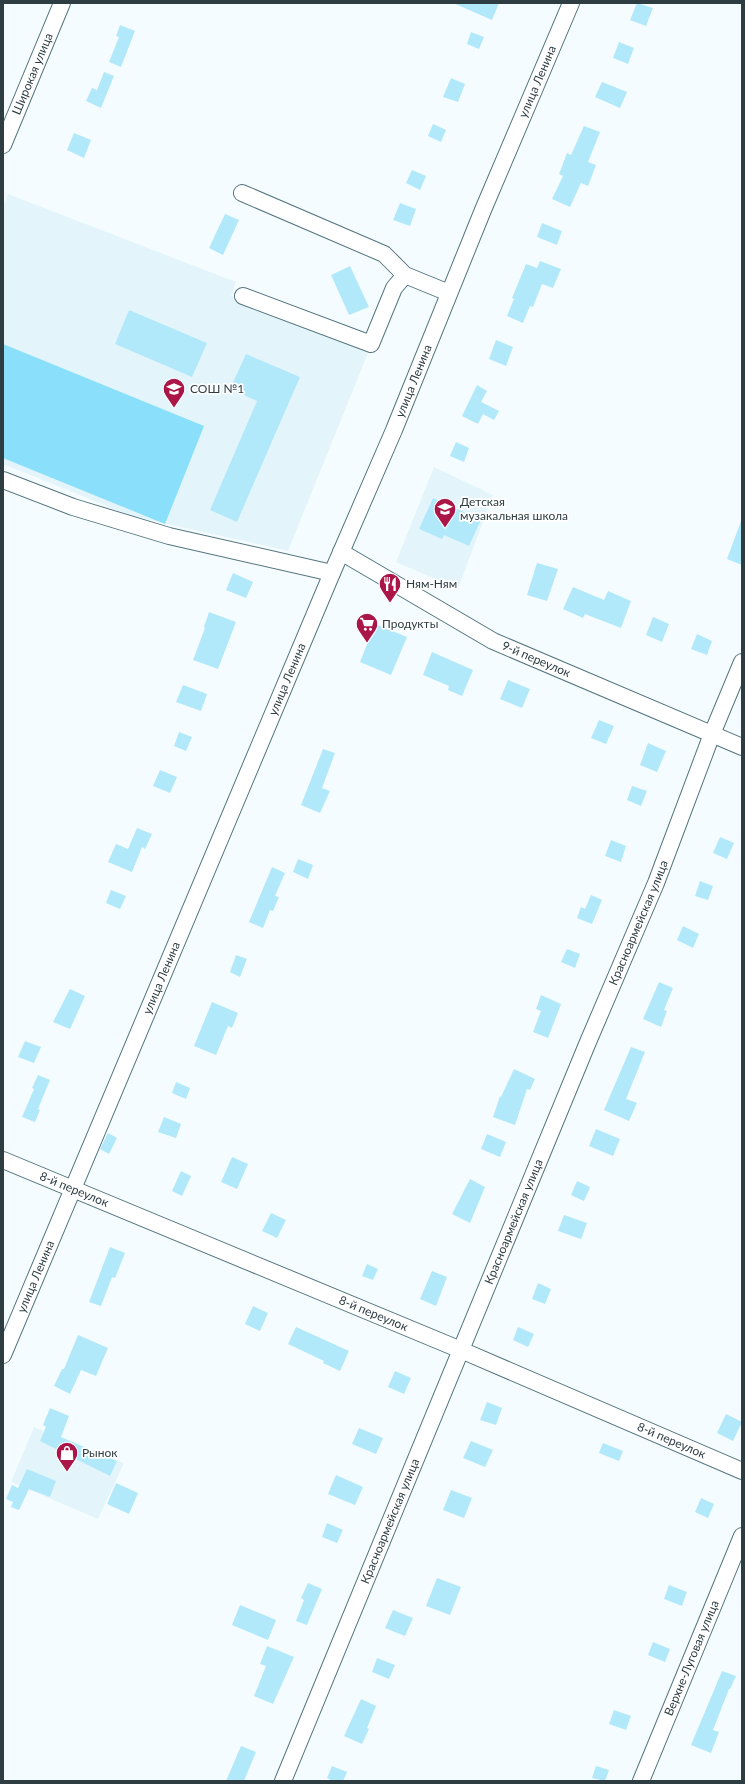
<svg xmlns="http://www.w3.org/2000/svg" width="745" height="1784" viewBox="0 0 745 1784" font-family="Lato,sans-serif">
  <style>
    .built { fill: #e3f5fb }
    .green { fill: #8ae0fa }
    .building { fill: #b2e9fa }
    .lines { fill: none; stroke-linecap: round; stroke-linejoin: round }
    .minor-casing { stroke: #53757f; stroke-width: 18 }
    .minor { stroke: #fff; stroke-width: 16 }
    .labels { text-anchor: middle; stroke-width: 3.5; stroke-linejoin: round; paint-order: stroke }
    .street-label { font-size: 12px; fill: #2e3d42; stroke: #fff }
    .poi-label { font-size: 12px; fill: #2e3d42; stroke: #fff; text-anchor: start }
  </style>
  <rect width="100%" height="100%" fill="#f5fcff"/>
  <path class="built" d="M8,194L236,282L231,296L368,353L288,551L132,516L3,464V207Z
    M434,467L493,495L458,589L396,562Z
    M34,1427L124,1463L98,1519L11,1482Z"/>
  <path class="green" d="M3,344L204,426L165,524L3,458Z"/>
  <path class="building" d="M453,3H499L492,20Z
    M637,3L653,8L646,26L630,20Z
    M120,25L135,31L121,67L109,62L119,37L116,36Z
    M471,32L484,37L479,49L467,44Z
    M619,42L634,48L628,64L613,58Z
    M104,72L114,76L101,108L86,101L92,88L97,90Z
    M451,78L465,84L458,102L443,97Z
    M602,82L627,92L620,108L595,97Z
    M433,124L446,130L441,142L428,136Z
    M584,126L600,132L588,162L596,165L588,186L581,183L570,207L552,199L563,176L559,174L567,153L571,155Z
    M74,133L91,140L84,158L67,150Z
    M412,170L426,176L420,190L406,183Z
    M400,203L416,209L410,226L393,220Z
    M225,214L239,220L223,255L209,248Z
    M542,223L562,231L557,245L537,237Z
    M540,261L561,269L553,288L542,284L533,307L530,306L523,323L507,316L514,299L512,298L526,264L537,268Z
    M350,266L369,307L349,315L331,275Z
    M129,310L207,343L192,377L115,344Z
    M496,340L513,347L506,366L489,359Z
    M246,354L300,377L237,522L210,510L257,401L230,389Z
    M477,385L487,391L481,402L499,411L494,420L483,414L478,424L462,416Z
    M456,442L469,448L464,462L450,456Z
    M433,498L481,520L469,546L444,535L442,539L419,529Z
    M741,521H742V565L727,559Z
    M537,563L558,569L547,601L527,595Z
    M233,573L253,582L246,598L226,590Z
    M573,587L604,600L608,591L631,601L621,628L585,614L583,618L563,609Z
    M209,612L236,622L218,669L193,660L205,628L204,627Z
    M653,617L669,624L662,642L646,635Z
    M375,624L407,637L391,675L360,662Z
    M697,634L712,641L707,655L691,649Z
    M432,652L473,670L462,696L448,690L449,686L423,675Z
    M508,680L530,689L522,708L500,699Z
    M183,685L207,694L201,711L176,702Z
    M599,720L614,726L606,744L591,738Z
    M179,732L192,737L186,751L174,746Z
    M648,743L666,751L657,772L640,765Z
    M323,749L335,753L322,788L330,791L320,813L301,805Z
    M160,770L177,777L170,793L153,786Z
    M632,786L647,791L641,806L627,800Z
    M137,828L152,834L145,849L142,847L132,872L108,862L116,844L128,849Z
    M720,837L734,843L727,859L713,853Z
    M611,840L626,846L621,862L605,856Z
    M298,859L313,865L308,879L293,872Z
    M272,867L285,873L275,896L279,897L273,911L270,910L263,928L249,922Z
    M700,881L713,886L708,900L695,896Z
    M111,890L126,896L120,909L106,903Z
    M591,895L602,900L592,924L577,918L581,907L585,909Z
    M683,926L699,934L693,948L677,940Z
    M567,949L580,954L575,968L561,962Z
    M236,955L247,959L240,977L230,972Z
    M659,982L673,988L664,1010L667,1011L661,1027L643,1019Z
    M70,989L85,996L70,1029L53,1022Z
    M541,995L561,1004L548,1038L533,1032L541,1011L536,1009Z
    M212,1002L238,1013L232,1028L228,1026L216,1055L194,1046Z
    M25,1041L41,1047L34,1063L18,1057Z
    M631,1047L645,1052L626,1099L637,1103L629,1121L604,1110Z
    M514,1069L535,1079L530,1090L527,1089L515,1125L493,1117L500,1096L501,1097Z
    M38,1075L50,1080L38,1109L40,1110L35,1122L22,1117L34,1089L32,1088Z
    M176,1082L190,1088L186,1099L172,1093Z
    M164,1117L181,1124L176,1138L158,1132Z
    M596,1129L620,1139L613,1156L589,1146Z
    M108,1133L117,1138L109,1154L100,1149Z
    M487,1134L506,1142L500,1157L481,1149Z
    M232,1157L248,1164L237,1189L221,1182Z
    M181,1171L191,1176L182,1196L172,1191Z
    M470,1179L485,1187L470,1223L452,1214Z
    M577,1181L590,1187L584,1201L571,1195Z
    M271,1213L286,1220L277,1238L262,1231Z
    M564,1215L587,1223L581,1239L558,1231Z
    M110,1247L125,1253L115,1278L112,1277L101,1306L89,1302Z
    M367,1264L378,1269L373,1280L362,1276Z
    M432,1271L447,1277L436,1306L420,1299Z
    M538,1283L551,1289L545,1304L532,1299Z
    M253,1306L268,1313L260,1331L245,1324Z
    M296,1327L349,1351L340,1371L323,1363L324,1361L288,1344Z
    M518,1327L534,1334L528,1347L513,1340Z
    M78,1335L108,1348L96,1376L81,1370L70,1394L54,1386L62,1369H64Z
    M395,1371L411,1378L404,1394L388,1387Z
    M487,1402L502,1408L496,1425L480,1420Z
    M50,1408L69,1416L61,1437L117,1461L110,1476L40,1441L46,1427L43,1425Z
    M726,1414L742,1422L733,1441L717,1433Z
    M359,1428L383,1438L376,1454L352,1444Z
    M471,1441L493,1450L485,1467L463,1458Z
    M603,1443L623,1451L619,1461L599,1453Z
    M27,1469L56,1481L50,1497L29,1489L19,1510L11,1507L13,1502L6,1499L12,1485L18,1488Z
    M336,1475L363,1487L355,1505L328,1494Z
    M116,1483L138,1493L129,1514L107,1504Z
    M451,1490L472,1498L464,1518L443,1510Z
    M701,1498L714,1504L708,1518L695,1512Z
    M327,1523L343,1530L337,1543L322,1537Z
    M437,1578L461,1587L450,1615L426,1606Z
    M308,1583L322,1589L307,1625L296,1621L304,1600L301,1598Z
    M669,1585L687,1592L682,1606L664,1599Z
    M240,1605L276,1620L268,1640L232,1625Z
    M393,1610L413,1618L405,1636L385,1628Z
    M653,1642L670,1649L665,1662L648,1655Z
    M267,1646L294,1657L273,1704L254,1696L266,1666L260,1664Z
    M377,1658L395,1665L389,1679L372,1672Z
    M722,1671L736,1676L730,1689H729L713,1730L719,1732L711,1753L691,1745Z
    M361,1699L376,1706L367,1728L369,1729L362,1744L344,1736Z
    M614,1710L631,1716L626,1730L609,1724Z
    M241,1746L256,1752L244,1781H226Z
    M332,1766L347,1772L343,1781H333L327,1778Z
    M596,1766L609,1770L605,1781L592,1778Z"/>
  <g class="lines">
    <g class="minor-casing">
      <g id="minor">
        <path id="s1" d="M3,145L62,3"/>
        <path d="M242,193L384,254L405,275L449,293"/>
        <path d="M243,296L371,344L394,288L405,275"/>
        <path d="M3,480L73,507L169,536L332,573"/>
        <path id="s2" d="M341,552L493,641L742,747"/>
        <path id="s3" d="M3,1160L461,1350L742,1471"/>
        <path id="s4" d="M3,1355L332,573L394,430L483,210L571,3"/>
        <path id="s5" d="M283,1781L588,1042L656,883L712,734L742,662"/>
        <path id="s6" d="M641,1781L742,1536"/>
      </g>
    </g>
    <use href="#minor" class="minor"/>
  </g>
  <defs>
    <g id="school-pin" transform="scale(1.15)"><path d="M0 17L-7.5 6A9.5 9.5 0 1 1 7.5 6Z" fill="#aa1647" stroke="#fff"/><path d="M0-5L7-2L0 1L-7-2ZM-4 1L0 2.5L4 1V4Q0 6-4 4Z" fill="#fff"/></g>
    <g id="restaurant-pin" transform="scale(1.15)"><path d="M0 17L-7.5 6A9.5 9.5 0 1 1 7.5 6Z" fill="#aa1647" stroke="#fff"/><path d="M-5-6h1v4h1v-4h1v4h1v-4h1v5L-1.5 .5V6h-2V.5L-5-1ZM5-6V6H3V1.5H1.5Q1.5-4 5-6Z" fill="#fff"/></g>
    <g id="supermarket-pin" transform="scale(1.15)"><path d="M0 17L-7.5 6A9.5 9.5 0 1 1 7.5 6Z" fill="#aa1647" stroke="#fff"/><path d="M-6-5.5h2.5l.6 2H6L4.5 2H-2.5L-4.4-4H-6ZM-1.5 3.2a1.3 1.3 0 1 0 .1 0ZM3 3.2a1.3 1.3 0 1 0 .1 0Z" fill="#fff"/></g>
    <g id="shop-pin" transform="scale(1.15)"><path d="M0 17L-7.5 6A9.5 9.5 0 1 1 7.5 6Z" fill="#aa1647" stroke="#fff"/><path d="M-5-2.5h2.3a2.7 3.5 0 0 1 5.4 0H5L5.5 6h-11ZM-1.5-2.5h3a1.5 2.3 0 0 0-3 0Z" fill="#fff"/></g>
  </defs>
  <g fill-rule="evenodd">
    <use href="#school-pin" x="174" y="389"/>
    <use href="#school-pin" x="445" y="509"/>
    <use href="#restaurant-pin" x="390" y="584"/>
    <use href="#supermarket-pin" x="367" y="624"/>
    <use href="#shop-pin" x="67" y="1453"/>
  </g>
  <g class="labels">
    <g class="street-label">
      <text dy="4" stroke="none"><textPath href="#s1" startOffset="77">Широкая улица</textPath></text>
      <text dy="4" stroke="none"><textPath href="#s4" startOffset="1381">улица Ленина</textPath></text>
      <text dy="4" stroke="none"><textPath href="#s4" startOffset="1057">улица Ленина</textPath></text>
      <text dy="4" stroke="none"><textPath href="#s2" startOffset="223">9-й переулок</textPath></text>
      <text dy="4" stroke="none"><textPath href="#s4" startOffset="733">улица Ленина</textPath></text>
      <text dy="4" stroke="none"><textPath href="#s5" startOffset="929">Красноармейская улица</textPath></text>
      <text dy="4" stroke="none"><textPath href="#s4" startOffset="409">улица Ленина</textPath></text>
      <text dy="4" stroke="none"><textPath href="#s3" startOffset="77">8-й переулок</textPath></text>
      <text dy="4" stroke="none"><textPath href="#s5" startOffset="605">Красноармейская улица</textPath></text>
      <text dy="4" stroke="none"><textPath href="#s4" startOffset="85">улица Ленина</textPath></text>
      <text dy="4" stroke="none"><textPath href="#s3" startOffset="401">8-й переулок</textPath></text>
      <text dy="4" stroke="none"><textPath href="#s3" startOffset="725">8-й переулок</textPath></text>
      <text dy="4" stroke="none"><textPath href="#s5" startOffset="281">Красноармейская улица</textPath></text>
      <text dy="4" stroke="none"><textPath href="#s6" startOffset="133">Верхне-Луговая улица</textPath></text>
    </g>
    <g class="poi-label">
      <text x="190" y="393">СОШ №1</text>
      <text x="460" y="506">Детская<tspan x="460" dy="14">музакальная школа</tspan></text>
      <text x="406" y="588">Ням-Ням</text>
      <text x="382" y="628">Продукты</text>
      <text x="82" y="1457">Рынок</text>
    </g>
  </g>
  <rect width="745" height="1784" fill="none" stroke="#2e3d42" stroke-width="8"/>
</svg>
